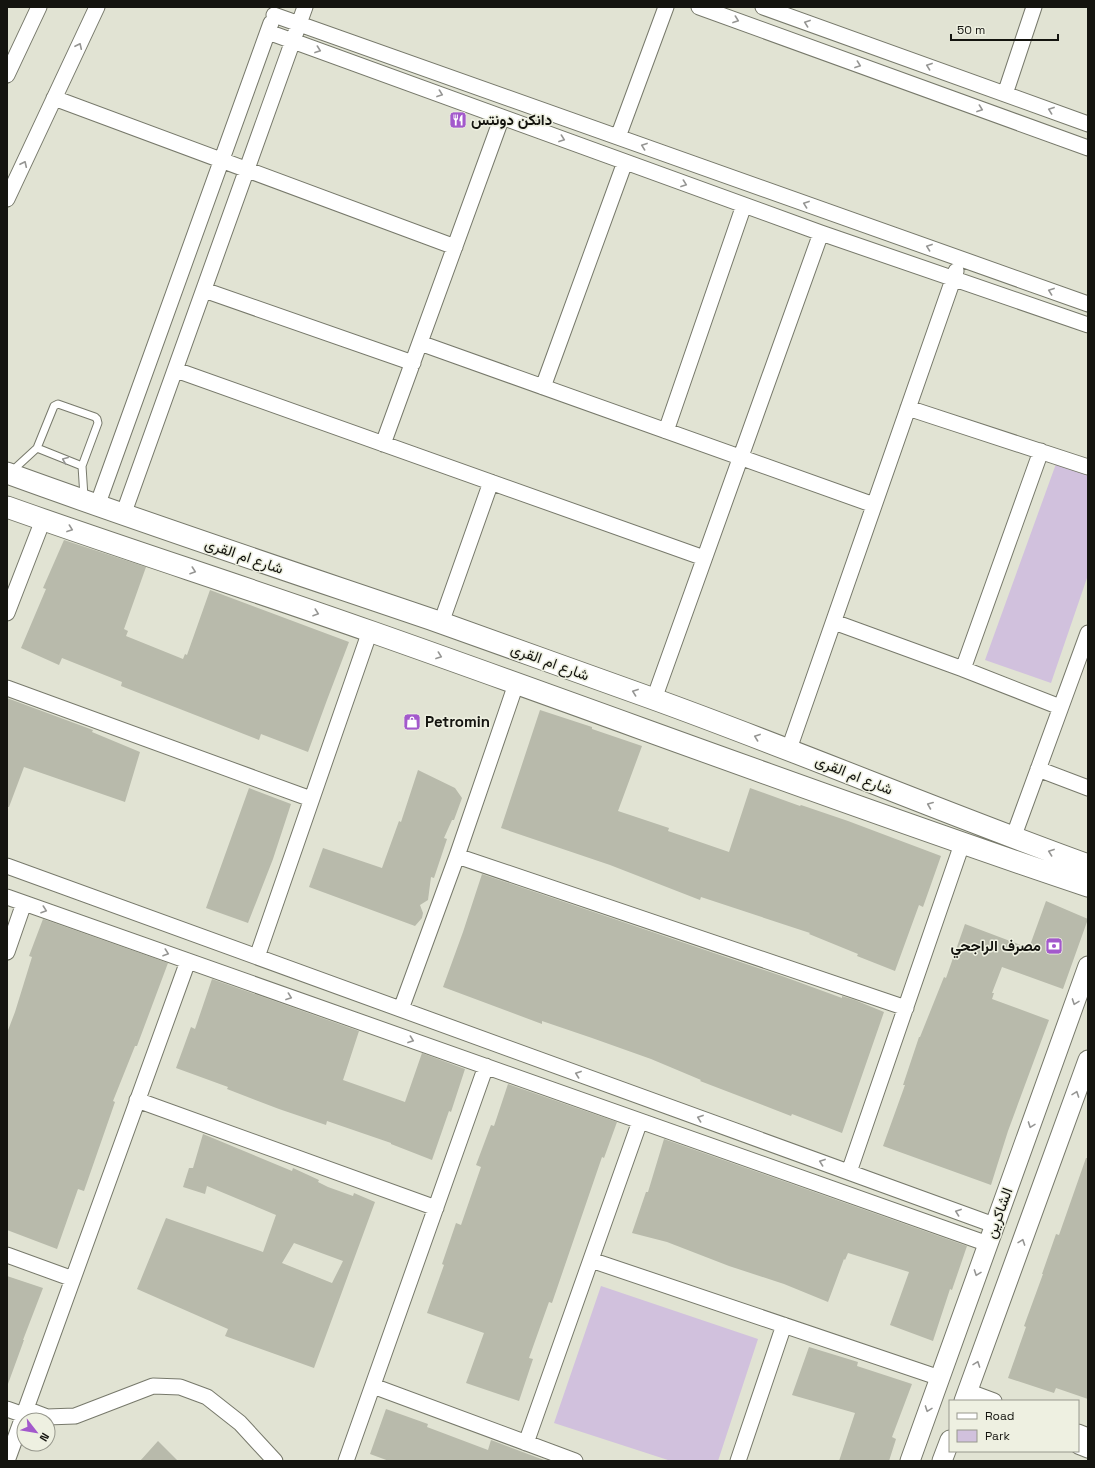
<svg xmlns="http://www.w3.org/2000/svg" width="1095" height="1468" viewBox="0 0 1095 1468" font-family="'Space Grotesk',Vazirmatn,sans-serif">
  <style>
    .green { fill: #d1c1dd }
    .building { fill: #b8baab; fill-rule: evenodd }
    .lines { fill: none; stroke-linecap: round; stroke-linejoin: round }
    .service-casing { stroke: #77796b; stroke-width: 9 }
    .minor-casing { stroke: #77796b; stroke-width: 17 }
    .tertiary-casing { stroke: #77796b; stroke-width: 21 }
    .secondary-casing { stroke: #77796b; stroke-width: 23 }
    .service { stroke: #fff; stroke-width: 7 }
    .minor { stroke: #fff; stroke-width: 15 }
    .tertiary { stroke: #fff; stroke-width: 19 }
    .secondary { stroke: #fff; stroke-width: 21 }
    .oneway { stroke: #959593 }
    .labels { text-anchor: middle; stroke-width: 3; stroke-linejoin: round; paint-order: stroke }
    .poi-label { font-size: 15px; font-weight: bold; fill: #14140f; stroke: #eef0e1; text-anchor: start }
    .street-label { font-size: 15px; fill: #14140f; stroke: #eef0e1 }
  </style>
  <rect width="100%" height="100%" fill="#e1e3d3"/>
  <path class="green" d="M1057,461L1088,471V575L1051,683L985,660Z
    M601,1286L758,1339L718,1461H671L554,1423Z"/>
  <path class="building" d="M64,540L146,567L124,629L128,631L126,636L183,659L185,654L187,655L210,590L349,642L327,700L308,752L261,734L259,740L121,686L122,682L62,658L59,665L21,648L46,589L43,588Z
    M7,698L93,730L92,732L140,752L125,802L24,767L9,807H7Z
    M540,710L592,727V729L642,746L618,811L669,828L668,831L729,852L750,788L800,806L801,805L848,821L941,856L923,907L919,905L895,971L857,956L858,954L809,934L810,933L701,897L700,900L610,865L501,828Z
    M418,770L455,788L462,798L454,820H452L444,838L447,839L434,878L431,877L428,900L420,905L423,913L422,918L415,926L309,887L323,848L382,868L399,821L401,822Z
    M249,788L291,804L273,859L248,923L206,908Z
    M482,874L782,976L842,998V996L855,1000L884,1012L842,1133L792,1114L791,1116L700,1081L701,1080L651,1059L592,1038L542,1021V1024L443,987L463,932Z
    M1046,901L1088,919L1063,989L1002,967L992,993H994L992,999L1049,1020L1008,1131L991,1185L883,1146L905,1085H903L919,1037H920L944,977L946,978L965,924L1029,948Z
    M43,919L168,963L137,1046H135L113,1101L115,1102L84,1191L78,1189L57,1249L7,1230V1033L15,1012L32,957L29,956Z
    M212,979L359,1031L343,1080L405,1102L422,1053L465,1069L451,1112L449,1111L432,1160L391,1144V1143L327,1121L326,1125L279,1109L227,1089L228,1087L176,1068L191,1027L195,1029Z
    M508,1084L617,1122L604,1158L602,1157L552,1303L549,1302L529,1358L533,1359L519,1401L466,1383L484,1333L427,1313L444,1265L442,1264L456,1223L461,1225L481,1167L476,1165L491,1125L494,1126Z
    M203,1134L292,1171L293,1168L319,1180L318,1182L328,1187L353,1196L354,1193L375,1202L314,1368L225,1336L228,1329L137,1289L166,1218L263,1252L276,1215L207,1186L205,1194L183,1187L189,1168H193ZM294,1243L343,1261L332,1283L282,1263Z
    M664,1139L967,1246L952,1290L950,1289L933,1341L890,1325L909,1272L848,1253L845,1260L844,1259L828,1302L784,1284L729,1266L667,1242L632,1233L646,1192H648Z
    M1086,1158H1088V1399L1056,1388L1054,1393L1008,1378L1026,1327L1024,1326L1043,1274H1042L1056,1234L1059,1235Z
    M7,1276L43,1288L23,1340H24L8,1384H7Z
    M809,1347L858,1362L857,1366L912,1384L892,1437L896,1439L889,1461H839L855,1413L792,1395Z
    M386,1409L428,1424L427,1427L488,1450L491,1440L544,1460V1461H389L370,1454Z
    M158,1441L178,1461H140Z"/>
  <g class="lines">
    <g class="service-casing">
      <path id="service" d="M37,448L54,406L58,404L95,417L97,419L98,423L82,466
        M12,471L37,448L82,466L84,497"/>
    </g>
    <g class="minor-casing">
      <path id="minor" d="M699,7L1088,148
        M763,7L1088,124
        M274,15L1088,304
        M268,32L821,233L1088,325
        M7,75L39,7
        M1005,94L1034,7
        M54,98L455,247
        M618,137L666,7
        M7,199L97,7
        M204,290L413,363
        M420,343L874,505
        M176,370L704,558
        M543,387L625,162
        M908,408L1088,467
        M666,431L744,205
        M383,444L502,117
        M97,506L271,23
        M123,515L305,7
        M7,613L43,520
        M834,622L963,669L1060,707
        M441,623L491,482
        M963,669L1041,451
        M7,688L311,799
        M654,699L821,233
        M789,749L956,271
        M1038,769L1088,788
        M1013,838L1088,633
        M457,856L906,1008
        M7,866L994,1225
        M7,897L988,1244
        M7,952L24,903
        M257,957L370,631
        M401,1009L457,856L516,684
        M137,1100L436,1208
        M849,1172L962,844
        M7,1255L73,1279
        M591,1260L940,1378
        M373,1386L575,1461
        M967,1391L994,1401
        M7,1409L24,1415
        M26,1409L47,1417L75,1416L153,1386L180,1387L207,1397L240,1423L275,1461
        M1078,1432L1088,1436
        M526,1443L640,1121
        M1078,1446L1088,1450
        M7,1461L188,961
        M346,1461L486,1066
        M738,1461L784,1325"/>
    </g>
    <g class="tertiary-casing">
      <path id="tertiary" d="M964,1401L1088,1060
        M910,1461L1088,966
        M942,1461L950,1440"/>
    </g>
    <g class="secondary-casing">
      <path id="secondary" d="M7,473C150,525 295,573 439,622C510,647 580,673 651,698C798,751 941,812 1088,865
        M7,507C128,550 251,589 372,632C611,716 848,806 1088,886"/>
    </g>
    <use href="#service" class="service"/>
    <use href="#minor" class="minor"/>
    <use href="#tertiary" class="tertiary"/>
    <use href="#secondary" class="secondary"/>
  </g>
  <defs><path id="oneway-chevron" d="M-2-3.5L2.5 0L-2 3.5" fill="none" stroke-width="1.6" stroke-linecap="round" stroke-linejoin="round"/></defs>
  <g class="oneway">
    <use href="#oneway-chevron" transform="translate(736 20) rotate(20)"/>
    <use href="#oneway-chevron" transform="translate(807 23) rotate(-160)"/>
    <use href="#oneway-chevron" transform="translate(79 46) rotate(-65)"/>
    <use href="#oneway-chevron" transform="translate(318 50) rotate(20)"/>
    <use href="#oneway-chevron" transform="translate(858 65) rotate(20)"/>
    <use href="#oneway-chevron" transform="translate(929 66) rotate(-160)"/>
    <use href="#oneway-chevron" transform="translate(440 94) rotate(20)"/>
    <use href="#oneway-chevron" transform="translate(980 109) rotate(20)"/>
    <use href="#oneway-chevron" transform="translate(1051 110) rotate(-160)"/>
    <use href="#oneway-chevron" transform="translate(562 139) rotate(20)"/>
    <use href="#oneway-chevron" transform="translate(644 146) rotate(-160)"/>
    <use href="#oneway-chevron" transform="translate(24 164) rotate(-65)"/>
    <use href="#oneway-chevron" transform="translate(684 184) rotate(20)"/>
    <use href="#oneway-chevron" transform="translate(806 204) rotate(-160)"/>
    <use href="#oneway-chevron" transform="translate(929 247) rotate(-160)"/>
    <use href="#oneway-chevron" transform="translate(1051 291) rotate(-160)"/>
    <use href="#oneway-chevron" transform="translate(65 460) rotate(-158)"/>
    <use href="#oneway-chevron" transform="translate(70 529) rotate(20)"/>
    <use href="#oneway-chevron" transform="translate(193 571) rotate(19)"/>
    <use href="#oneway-chevron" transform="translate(316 613) rotate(19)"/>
    <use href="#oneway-chevron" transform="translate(439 656) rotate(20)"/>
    <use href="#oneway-chevron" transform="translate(635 692) rotate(-160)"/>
    <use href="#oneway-chevron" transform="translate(757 737) rotate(-160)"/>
    <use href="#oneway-chevron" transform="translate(930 805) rotate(-158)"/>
    <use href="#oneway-chevron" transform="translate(1051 852) rotate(-160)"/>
    <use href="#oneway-chevron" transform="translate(44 910) rotate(19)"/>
    <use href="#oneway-chevron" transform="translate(166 953) rotate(19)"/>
    <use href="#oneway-chevron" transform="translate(289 997) rotate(20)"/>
    <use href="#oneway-chevron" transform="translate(1075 1002) rotate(110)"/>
    <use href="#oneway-chevron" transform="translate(411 1040) rotate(20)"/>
    <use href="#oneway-chevron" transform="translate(578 1074) rotate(-160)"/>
    <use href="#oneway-chevron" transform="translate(1076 1094) rotate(-70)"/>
    <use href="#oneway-chevron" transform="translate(700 1118) rotate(-160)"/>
    <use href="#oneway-chevron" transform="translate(1031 1125) rotate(110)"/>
    <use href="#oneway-chevron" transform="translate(822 1162) rotate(-160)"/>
    <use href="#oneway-chevron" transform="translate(958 1212) rotate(-160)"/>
    <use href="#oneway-chevron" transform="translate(1022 1242) rotate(-70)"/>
    <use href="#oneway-chevron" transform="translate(977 1273) rotate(110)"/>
    <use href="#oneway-chevron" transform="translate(977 1364) rotate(-70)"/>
    <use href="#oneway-chevron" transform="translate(928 1409) rotate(110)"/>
  </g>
  <defs>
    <g id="restaurant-square" transform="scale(0.9)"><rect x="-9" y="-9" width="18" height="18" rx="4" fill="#a359cc" stroke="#eef0e1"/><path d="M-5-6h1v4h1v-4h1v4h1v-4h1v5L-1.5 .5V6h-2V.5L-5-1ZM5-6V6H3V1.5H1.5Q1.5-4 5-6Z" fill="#fff"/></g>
    <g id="shop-square" transform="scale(0.9)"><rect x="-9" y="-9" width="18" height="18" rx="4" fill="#a359cc" stroke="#eef0e1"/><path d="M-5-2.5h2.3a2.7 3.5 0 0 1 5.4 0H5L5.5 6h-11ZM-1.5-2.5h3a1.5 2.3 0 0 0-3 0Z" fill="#fff"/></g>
    <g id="bank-square" transform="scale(0.9)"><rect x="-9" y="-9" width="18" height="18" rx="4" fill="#a359cc" stroke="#eef0e1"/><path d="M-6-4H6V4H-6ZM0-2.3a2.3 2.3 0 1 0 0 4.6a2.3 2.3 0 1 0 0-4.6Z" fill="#fff"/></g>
  </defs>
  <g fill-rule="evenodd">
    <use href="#restaurant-square" x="458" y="120"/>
    <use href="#shop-square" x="412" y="722"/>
    <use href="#bank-square" x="1054" y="946"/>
  </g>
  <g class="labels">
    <g class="poi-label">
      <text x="471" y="125">دانكن دونتس</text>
      <text x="425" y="727">Petromin</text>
      <text x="1041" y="951" text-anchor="end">مصرف الراجحي</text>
    </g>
    <g class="street-label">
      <text transform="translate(244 556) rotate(19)" y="5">شارع ام القرى</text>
      <text transform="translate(550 662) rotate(20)" y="5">شارع ام القرى</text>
      <text transform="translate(854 775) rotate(22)" y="5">شارع ام القرى</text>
      <text transform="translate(999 1213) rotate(-70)" y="5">الشاكرين</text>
    </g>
  </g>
  <rect width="1095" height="1468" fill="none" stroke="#14140f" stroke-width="16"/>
  <rect x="949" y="1400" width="130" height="52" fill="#eef0e1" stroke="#97988d"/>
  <rect x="957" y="1413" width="20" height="6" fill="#ffffff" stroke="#97988d"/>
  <text x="985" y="1420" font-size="12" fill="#14140f">Road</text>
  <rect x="957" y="1430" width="20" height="12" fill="#d1c1dd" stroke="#97988d"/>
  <text x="985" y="1440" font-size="12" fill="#14140f">Park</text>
  <g transform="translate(36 1432) rotate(121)"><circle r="19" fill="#eef0e1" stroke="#97988d"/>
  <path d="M0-3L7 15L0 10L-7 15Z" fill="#a359cc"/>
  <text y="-6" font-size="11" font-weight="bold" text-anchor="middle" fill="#14140f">N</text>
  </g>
  <path d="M951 34v6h107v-6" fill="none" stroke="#14140f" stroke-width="2"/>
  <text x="957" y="34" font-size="12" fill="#14140f" stroke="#eef0e1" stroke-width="3" paint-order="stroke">50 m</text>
</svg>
